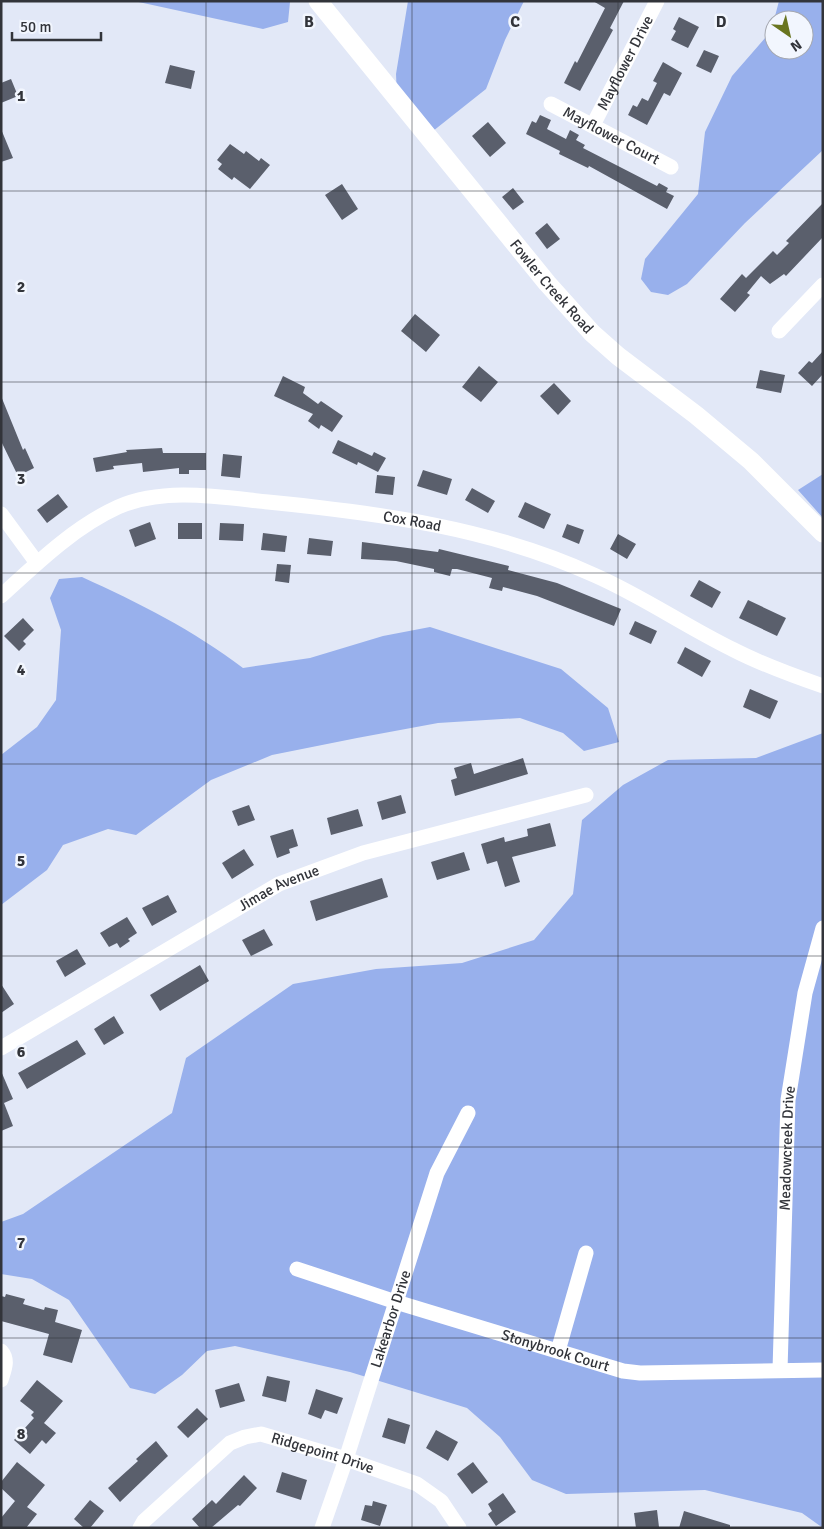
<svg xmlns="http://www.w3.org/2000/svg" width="824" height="1529" viewBox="0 0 824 1529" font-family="Signika,sans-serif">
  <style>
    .forest { fill: #98b0ec }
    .building { fill: #5a5f6c }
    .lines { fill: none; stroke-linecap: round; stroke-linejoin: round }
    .minor { stroke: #fff; stroke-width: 15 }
    .major { stroke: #fff; stroke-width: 19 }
    .grid { fill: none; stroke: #32343a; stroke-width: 1; stroke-opacity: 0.55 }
    .labels { text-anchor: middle; stroke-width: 5; stroke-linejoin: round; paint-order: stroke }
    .street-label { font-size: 15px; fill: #32343a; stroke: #f2f6fe }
    .grid-label { font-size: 16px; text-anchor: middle; font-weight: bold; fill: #32343a; stroke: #f2f6fe; stroke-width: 5; stroke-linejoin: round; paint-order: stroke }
  </style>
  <rect width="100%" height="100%" fill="#e2e8f7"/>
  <path class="forest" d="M134,1H290V2L288,22L263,29Z
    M408,1H524L505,40L486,89L428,135L397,97L396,74Z
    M779,1H823V150L745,223L687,284L668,295L651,292L641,279L645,259L698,194L705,132L732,76L773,29L774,24V50H804V20H774Z
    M823,474V518L798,490Z
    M82,577C139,603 193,630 243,668L310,658L383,636L430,627L561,669L608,708L619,742L584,751L563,733L520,718L438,723L357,738L272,755L211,780L136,835L108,829L63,845L47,870L1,905V755L37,727L56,700L61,630L50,598L59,579Z
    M823,733V1528L802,1513L705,1490L566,1494L532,1480L500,1437L467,1408L350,1372L235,1346L207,1351L182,1375L155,1394L130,1388L69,1300L32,1279L1,1274V1222L23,1214L172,1113L186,1058L293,984L376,969L462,963L534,940L573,894L582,820L623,785L668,760L756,758Z"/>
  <path class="building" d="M593,1H624L610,28L613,30L580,91L564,83L575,61L577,63L605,8Z
    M679,17L699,27L688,48L671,40L676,31L673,29Z
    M704,50L719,56L711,73L696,66Z
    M663,62L682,73L670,96L664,93L647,125L628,115L633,105L637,107L642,98L648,101L657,83L653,81Z
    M170,65L195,71L191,89L165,83Z
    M11,79L18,96L1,103V83Z
    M540,115L551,120L547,129L566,139L570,130L579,135L576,140L585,145L583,148L657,186L659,183L668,188L666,192L674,196L667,209L589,166L588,168L559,154L560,151L526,134L532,121L536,123Z
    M488,122L506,143L490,157L472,136Z
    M1,129L13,158L1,162Z
    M230,144L244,154L246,151L259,161L261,158L270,165L250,189L234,177L232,180L218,169L222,164L217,160Z
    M342,184L358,209L342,220L325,195Z
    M513,188L524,202L513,210L502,197Z
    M823,203V237L786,276L784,274L770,284L761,276L747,293L750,295L735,312L720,299L742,274L746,278L773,251L777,255L789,243L786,241Z
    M547,223L560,239L547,249L535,233Z
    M415,314L440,335L426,352L401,331Z
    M823,351V374L812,386L798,373L809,361L812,363Z
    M479,366L498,382L481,402L462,387Z
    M760,370L785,375L781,393L756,388Z
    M283,376L305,387L303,393L318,404L321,401L343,416L332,432L321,425L319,429L308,421L313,414L274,396Z
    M554,383L571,401L558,415L540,396Z
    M1,396L23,450L25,448L34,468L18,476L1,441Z
    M338,440L372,456L374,452L386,458L378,472L358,462L357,465L332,453Z
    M162,448L163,453H206V470H189V474H179V468L143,472L142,463L113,466L114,469L96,472L93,458L127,452L126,450Z
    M223,454L242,456L240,478L221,476Z
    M423,470L452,479L447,495L417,486Z
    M377,475L395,477L393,495L375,493Z
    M472,488L495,501L488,513L465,500Z
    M58,494L68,507L47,523L37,510Z
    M525,502L551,514L544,529L518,517Z
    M150,522L156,539L135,547L129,530Z
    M178,523H202V539H178Z
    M220,523L244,524L243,541L219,540Z
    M567,524L584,530L579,544L562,537Z
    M263,533L287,536L285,552L261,550Z
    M618,534L636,544L627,559L610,549Z
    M309,538L333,541L331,556L307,554Z
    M362,542L438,552L439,549L509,566L508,570L557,583L621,609L614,626L537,596L503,587L502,591L489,588L492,578L457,569H452L450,576L434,572V569L396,561L361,559Z
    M277,564L291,565L289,583L275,581Z
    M699,580L721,592L712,608L690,596Z
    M748,600L786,618L777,636L739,618Z
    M23,618L34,630L23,641L26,644L19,651L4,636Z
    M635,621L657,631L651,644L629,634Z
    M685,647L711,661L702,677L677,663Z
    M750,689L778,701L770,719L743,707Z
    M523,758L528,774L455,796L451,780L457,778L454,768L471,763L474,774Z
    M401,795L406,813L382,820L377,802Z
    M249,805L255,820L238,826L232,811Z
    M358,809L363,826L331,835L327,818Z
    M550,823L556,846L512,857L520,882L505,887L497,861L487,864L481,844L504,837L505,842L528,836L527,829Z
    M293,829L298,846L289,849L290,853L277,858L270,836Z
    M244,849L254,865L232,879L222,863Z
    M464,852L470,870L437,880L431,862Z
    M382,878L388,897L316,921L310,901Z
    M168,895L177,912L152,926L142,908Z
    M127,917L137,933L128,939L130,941L120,948L117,943L109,947L100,933Z
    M264,929L273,945L251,956L242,940Z
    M77,949L86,964L65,977L56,961Z
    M200,965L209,981L160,1011L150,995Z
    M1,984L14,1004L1,1013Z
    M114,1016L124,1033L104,1045L94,1029Z
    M77,1040L86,1054L27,1089L18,1073Z
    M1,1071L13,1099L4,1103L13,1126L1,1131Z
    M6,1294L25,1299L23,1304L44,1310L45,1307L58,1310L55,1322L82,1330L72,1363L43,1355L49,1334L1,1321V1296L5,1297Z
    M267,1376L290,1381L286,1402L262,1396Z
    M37,1380L63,1401L44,1423L56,1433L46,1444L42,1440L30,1454L14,1440L34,1418L31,1415L34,1412L20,1401Z
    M239,1383L245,1401L220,1408L215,1390Z
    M316,1389L343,1398L337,1414L325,1410L321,1419L308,1414Z
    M197,1408L208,1419L188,1438L177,1427Z
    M388,1418L410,1425L405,1444L382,1437Z
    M436,1430L458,1442L448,1461L426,1448Z
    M156,1441L168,1456L120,1502L108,1488L138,1461L136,1459Z
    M17,1462L45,1485L27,1507L37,1514L26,1528H1V1518L15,1501L1,1488V1482Z
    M473,1462L488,1482L472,1494L457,1474Z
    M282,1472L307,1480L301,1500L276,1492Z
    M244,1475L257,1488L240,1506L238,1505L211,1528H200L192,1519L212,1500L216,1504Z
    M503,1493L516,1512L496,1526L488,1514L492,1511L488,1504Z
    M90,1500L104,1511L90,1528H84L74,1519Z
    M373,1501L387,1505L380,1526L361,1520L365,1505L372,1506Z
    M657,1510L659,1527L636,1528L634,1513Z
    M684,1511L730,1525V1528H679Z"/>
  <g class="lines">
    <g class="minor">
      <path id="s1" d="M551,104L671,167"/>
      <path id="s2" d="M593,125L657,1"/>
      <path d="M779,331L823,285"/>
      <path d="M1,514L37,563"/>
      <path id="s3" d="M1,596C36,564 74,527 118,507C164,487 220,497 268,502C379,513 492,528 594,575C642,596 685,626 732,649C761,664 791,675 823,686"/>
      <path id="s4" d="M1,1048L279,884L363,853L586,795"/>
      <path id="s5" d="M297,1269L396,1302L623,1371L640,1373L823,1370"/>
      <path d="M1,1351C9,1360 4,1370 1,1380"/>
      <path d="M558,1351L586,1253"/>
      <path id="s6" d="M780,1370L788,1100L805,993L823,928"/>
      <path id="s7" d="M140,1528L144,1521L230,1443L245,1437L261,1434L346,1459L417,1484L441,1501L459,1528"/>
      <path id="s8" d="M322,1528L346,1459L437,1173L468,1113"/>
    </g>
    <path class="major" id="s9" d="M318,1L547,283L592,333L618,356L696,415L751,461L823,533"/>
  </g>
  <path class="grid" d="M206,1V1528M412,1V1528M618,1V1528M1,191H823M1,382H823M1,573H823M1,764H823M1,956H823M1,1147H823M1,1338H823"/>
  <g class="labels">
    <g class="street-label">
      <text dy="5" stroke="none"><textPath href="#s2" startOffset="70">Mayflower Drive</textPath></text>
      <text dy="5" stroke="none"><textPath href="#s1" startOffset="68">Mayflower Court</textPath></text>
      <text dy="5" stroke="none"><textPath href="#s9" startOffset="369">Fowler Creek Road</textPath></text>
      <text dy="5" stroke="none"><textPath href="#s3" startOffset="445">Cox Road</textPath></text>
      <text dy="5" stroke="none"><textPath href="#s4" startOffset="321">Jimae Avenue</textPath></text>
      <text dy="5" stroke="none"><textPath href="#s6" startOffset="222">Meadowcreek Drive</textPath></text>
      <text dy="5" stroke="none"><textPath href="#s8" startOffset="220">Lakearbor Drive</textPath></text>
      <text dy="5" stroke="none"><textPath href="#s5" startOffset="271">Stonybrook Court</textPath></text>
      <text dy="5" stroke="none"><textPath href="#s7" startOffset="221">Ridgepoint Drive</textPath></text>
    </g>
  </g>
  <g class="grid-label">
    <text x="309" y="27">B</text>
    <text x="515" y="27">C</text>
    <text x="721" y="27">D</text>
    <text x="21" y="101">1</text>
    <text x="21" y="292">2</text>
    <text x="21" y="484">3</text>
    <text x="21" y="675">4</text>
    <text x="21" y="866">5</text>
    <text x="21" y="1057">6</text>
    <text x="21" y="1248">7</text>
    <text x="21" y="1439">8</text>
  </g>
  <rect width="824" height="1529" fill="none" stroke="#32343a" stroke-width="5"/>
  <g transform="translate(789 35) rotate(146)"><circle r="24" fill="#f2f6fe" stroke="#a5a8b0"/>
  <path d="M0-4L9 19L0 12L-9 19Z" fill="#697520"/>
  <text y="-8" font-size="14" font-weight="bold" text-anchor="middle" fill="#32343a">N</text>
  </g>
  <path d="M12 32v8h89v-8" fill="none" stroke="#32343a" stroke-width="2.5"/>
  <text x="20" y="32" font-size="15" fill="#32343a" stroke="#f2f6fe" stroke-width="4" paint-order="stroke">50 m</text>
</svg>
